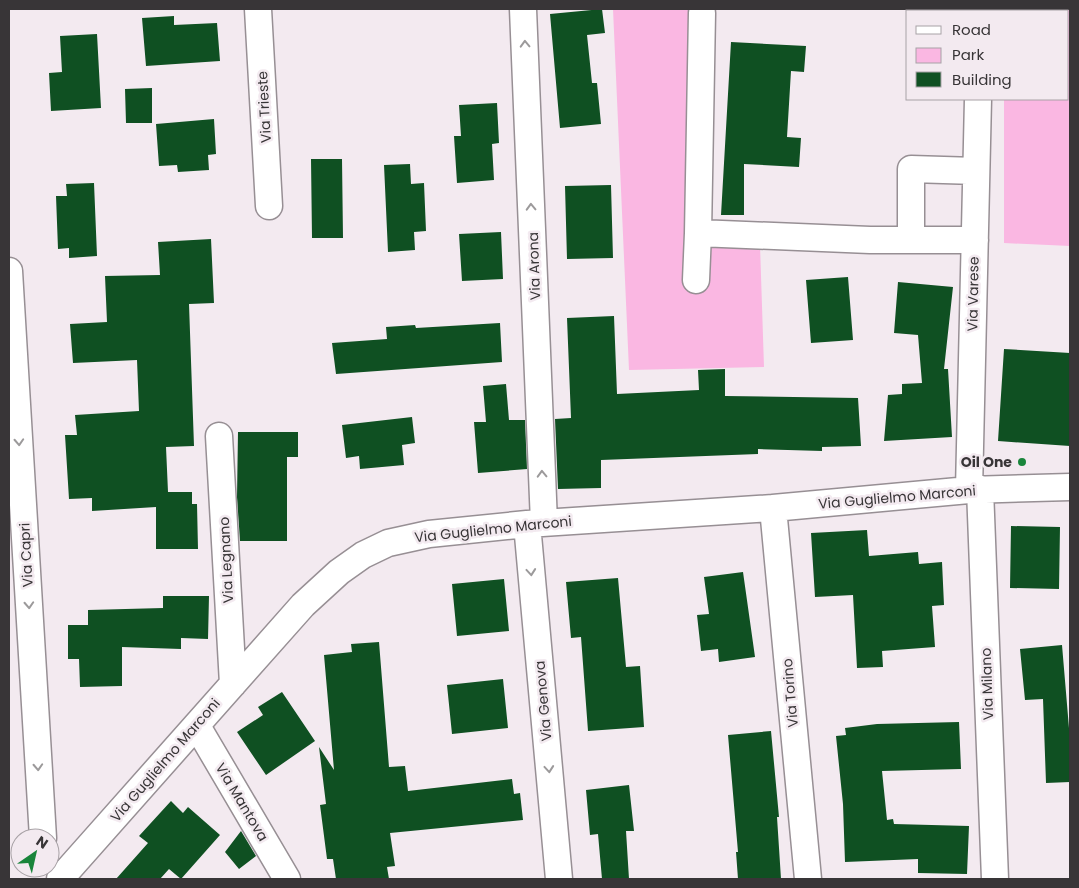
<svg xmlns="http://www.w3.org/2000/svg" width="1079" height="888" viewBox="0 0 1079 888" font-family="Poppins,sans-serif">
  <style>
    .green { fill: #fab7e2 }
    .building { fill: #0f5022 }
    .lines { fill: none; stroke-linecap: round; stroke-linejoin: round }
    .minor-casing { stroke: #978f94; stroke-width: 29 }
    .minor { stroke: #fff; stroke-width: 26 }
    .oneway { stroke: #9c9a9b }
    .poi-dot { fill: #19853b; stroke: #f3eaf0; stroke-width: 2 }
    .labels { text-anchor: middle; stroke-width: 5; stroke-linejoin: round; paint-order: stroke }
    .street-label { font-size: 14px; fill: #383537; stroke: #f3eaf0 }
    .poi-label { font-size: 14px; font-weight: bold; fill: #383537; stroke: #f3eaf0; text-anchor: end }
  </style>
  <rect width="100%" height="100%" fill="#f3eaf0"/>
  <path class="green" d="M613,9H690L708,244L760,245L764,367L629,370Z
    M1005,9H1070V246L1004,243V99H1068V11H1005Z"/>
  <path class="building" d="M602,9L605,33L587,35L592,83H597L601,124L560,128L550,14Z
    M174,16V25L217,23L220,61L146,66L142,18Z
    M97,34L101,108L51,111L49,73L62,72L60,36Z
    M731,42L806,46L804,72L791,71L787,137L801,138L799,167L744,164V215H721Z
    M152,88V123H126L125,89Z
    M497,103L499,143L492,144L494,180L457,183L454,136H461L459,105Z
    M214,119L216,154L208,155L209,170L178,172L177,165L159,166L156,124Z
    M311,159H342L343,238H312Z
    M410,164L411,184L424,183L426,231L414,232L415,250L388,252L384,165Z
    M94,183L97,256L69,258V248L58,249L56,196H67L66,184Z
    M611,185L613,258L567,259L565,186Z
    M501,232L503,279L462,281L459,234Z
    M211,239L214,303L189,304L194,446L166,447L168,492H192V504H197L198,549H156V507L92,511V498L69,499L65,435H77L75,415L139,411L137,360L73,363L70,324L107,322L105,276L160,275L158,242Z
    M848,277L853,340L811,343L806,280Z
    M898,282L953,287L944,369H948L952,437L884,441L888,395L902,394V384L922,383L918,335L894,333Z
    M614,316L617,394L699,390L698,370L725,369V396L858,398L861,446L822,447V451L758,449V454L601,460V488L558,489L555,419L571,418L567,318Z
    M500,323L502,362L336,374L332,343L387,339L386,327L415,325L416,328Z
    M1004,349L1070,353V446L998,441Z
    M506,384L509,420H525L527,469L478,473L474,422H486L483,386Z
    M412,417L415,443L402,445L404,465L360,469L359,456L346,458L342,425Z
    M238,432H298V457H287V541H240L237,497Z
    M1011,526L1060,527L1059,589L1010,588Z
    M867,530L869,556L918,552L919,564L942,562L944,605L932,606L935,647L882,651L883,667L857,668L853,595L815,597L811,533Z
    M743,572L755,657L719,662L718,649L701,651L697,615L709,614L704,577Z
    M618,578L626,667L640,666L644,727L588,731L581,637L571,638L566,582Z
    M504,579L509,631L457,636L452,584Z
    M163,596H209L208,639L181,638V649L122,647V686L80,687L79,659H68V625H88V610L163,608Z
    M379,642L389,767L405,766L408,791L512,779L514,794L520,793L523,820L390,833L395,866L387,867L389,879H336L333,859H327L320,805L326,804L319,747L334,770L324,655L352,652L351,644Z
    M1062,645L1070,740V782L1046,783L1043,699L1025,700L1020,649Z
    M503,679L508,728L452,734L447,685Z
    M282,692L315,741L266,775L237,732L263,715L258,707Z
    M959,722L961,769L882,771L887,820L893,819L894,824L969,826L967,874L918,873V859L845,862L843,804L836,736L846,735L845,728L877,724Z
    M771,731L779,817H777L781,879H738L736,852H738L728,735Z
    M629,785L634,831H626L629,879H602L598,834L590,835L586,790Z
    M171,801L183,813L188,807L220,835L181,879L169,869L160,879H116L148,843L139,836Z
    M241,831L256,856L239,869L225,852Z"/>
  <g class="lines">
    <g class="minor-casing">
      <path id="minor" d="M258,9L269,206
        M523,9L544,523
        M979,11V9
        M702,13L698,233L870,240H911V169L976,171
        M911,240H975
        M9,271L43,838
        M696,280L698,233
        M219,436L233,684
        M980,489L995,879
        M969,490L978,99
        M773,508L808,879
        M527,524L559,879
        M197,726L287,879
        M60,879L303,605L339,572L363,555L388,543L429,534L527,524L773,508L969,490L1070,487"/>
    </g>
    <use href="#minor" class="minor"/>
  </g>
  <defs><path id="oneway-chevron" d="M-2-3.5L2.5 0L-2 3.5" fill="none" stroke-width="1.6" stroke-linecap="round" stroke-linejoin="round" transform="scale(1.25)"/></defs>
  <g class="oneway">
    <use href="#oneway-chevron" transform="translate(525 44) rotate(-92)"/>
    <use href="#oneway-chevron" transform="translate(531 207) rotate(-92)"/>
    <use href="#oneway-chevron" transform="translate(19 442) rotate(87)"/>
    <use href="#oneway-chevron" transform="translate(542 474) rotate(-92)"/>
    <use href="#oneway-chevron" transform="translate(531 572) rotate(85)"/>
    <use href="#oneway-chevron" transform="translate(29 605) rotate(87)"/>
    <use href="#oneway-chevron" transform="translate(38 767) rotate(87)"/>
    <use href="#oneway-chevron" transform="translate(549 769) rotate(85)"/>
  </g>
  <circle class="poi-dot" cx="1022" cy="462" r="5"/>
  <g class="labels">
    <g class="street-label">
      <text transform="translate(264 107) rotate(-93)" y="5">Via Trieste</text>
      <text transform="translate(534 266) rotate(-92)" y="5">Via Arona</text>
      <text transform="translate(973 294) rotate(-89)" y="5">Via Varese</text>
      <text transform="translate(897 497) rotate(-5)" y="5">Via Guglielmo Marconi</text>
      <text transform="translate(493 529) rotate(-6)" y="5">Via Guglielmo Marconi</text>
      <text transform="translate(26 555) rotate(-93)" y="5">Via Capri</text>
      <text transform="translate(226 560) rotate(-93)" y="5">Via Legnano</text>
      <text transform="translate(987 684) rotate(-92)" y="5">Via Milano</text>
      <text transform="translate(790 693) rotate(-95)" y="5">Via Torino</text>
      <text transform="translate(543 701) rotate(-95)" y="5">Via Genova</text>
      <text transform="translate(165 760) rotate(-49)" y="5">Via Guglielmo Marconi</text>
      <text transform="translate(242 802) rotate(59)" y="5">Via Mantova</text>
    </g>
    <g class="poi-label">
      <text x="1012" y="467">Oil One</text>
    </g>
  </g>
  <rect width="1079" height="888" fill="none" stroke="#383537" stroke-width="20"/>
  <rect x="906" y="10" width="162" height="90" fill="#f3eaf0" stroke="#a8a2a6"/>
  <rect x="916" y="26" width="25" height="8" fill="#ffffff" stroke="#a8a2a6"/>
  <text x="952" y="35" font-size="15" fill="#383537">Road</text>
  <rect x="916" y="48" width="25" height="15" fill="#fab7e2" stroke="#a8a2a6"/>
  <text x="952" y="60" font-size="15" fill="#383537">Park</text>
  <rect x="916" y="72" width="25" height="15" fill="#0f5022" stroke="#a8a2a6"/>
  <text x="952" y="85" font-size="15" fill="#383537">Building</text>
  <g transform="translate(35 853) rotate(34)"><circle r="24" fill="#f3eaf0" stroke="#a8a2a6"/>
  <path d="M0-4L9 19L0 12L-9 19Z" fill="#19853b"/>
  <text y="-8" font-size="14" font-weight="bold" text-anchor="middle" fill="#383537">N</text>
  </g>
</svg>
